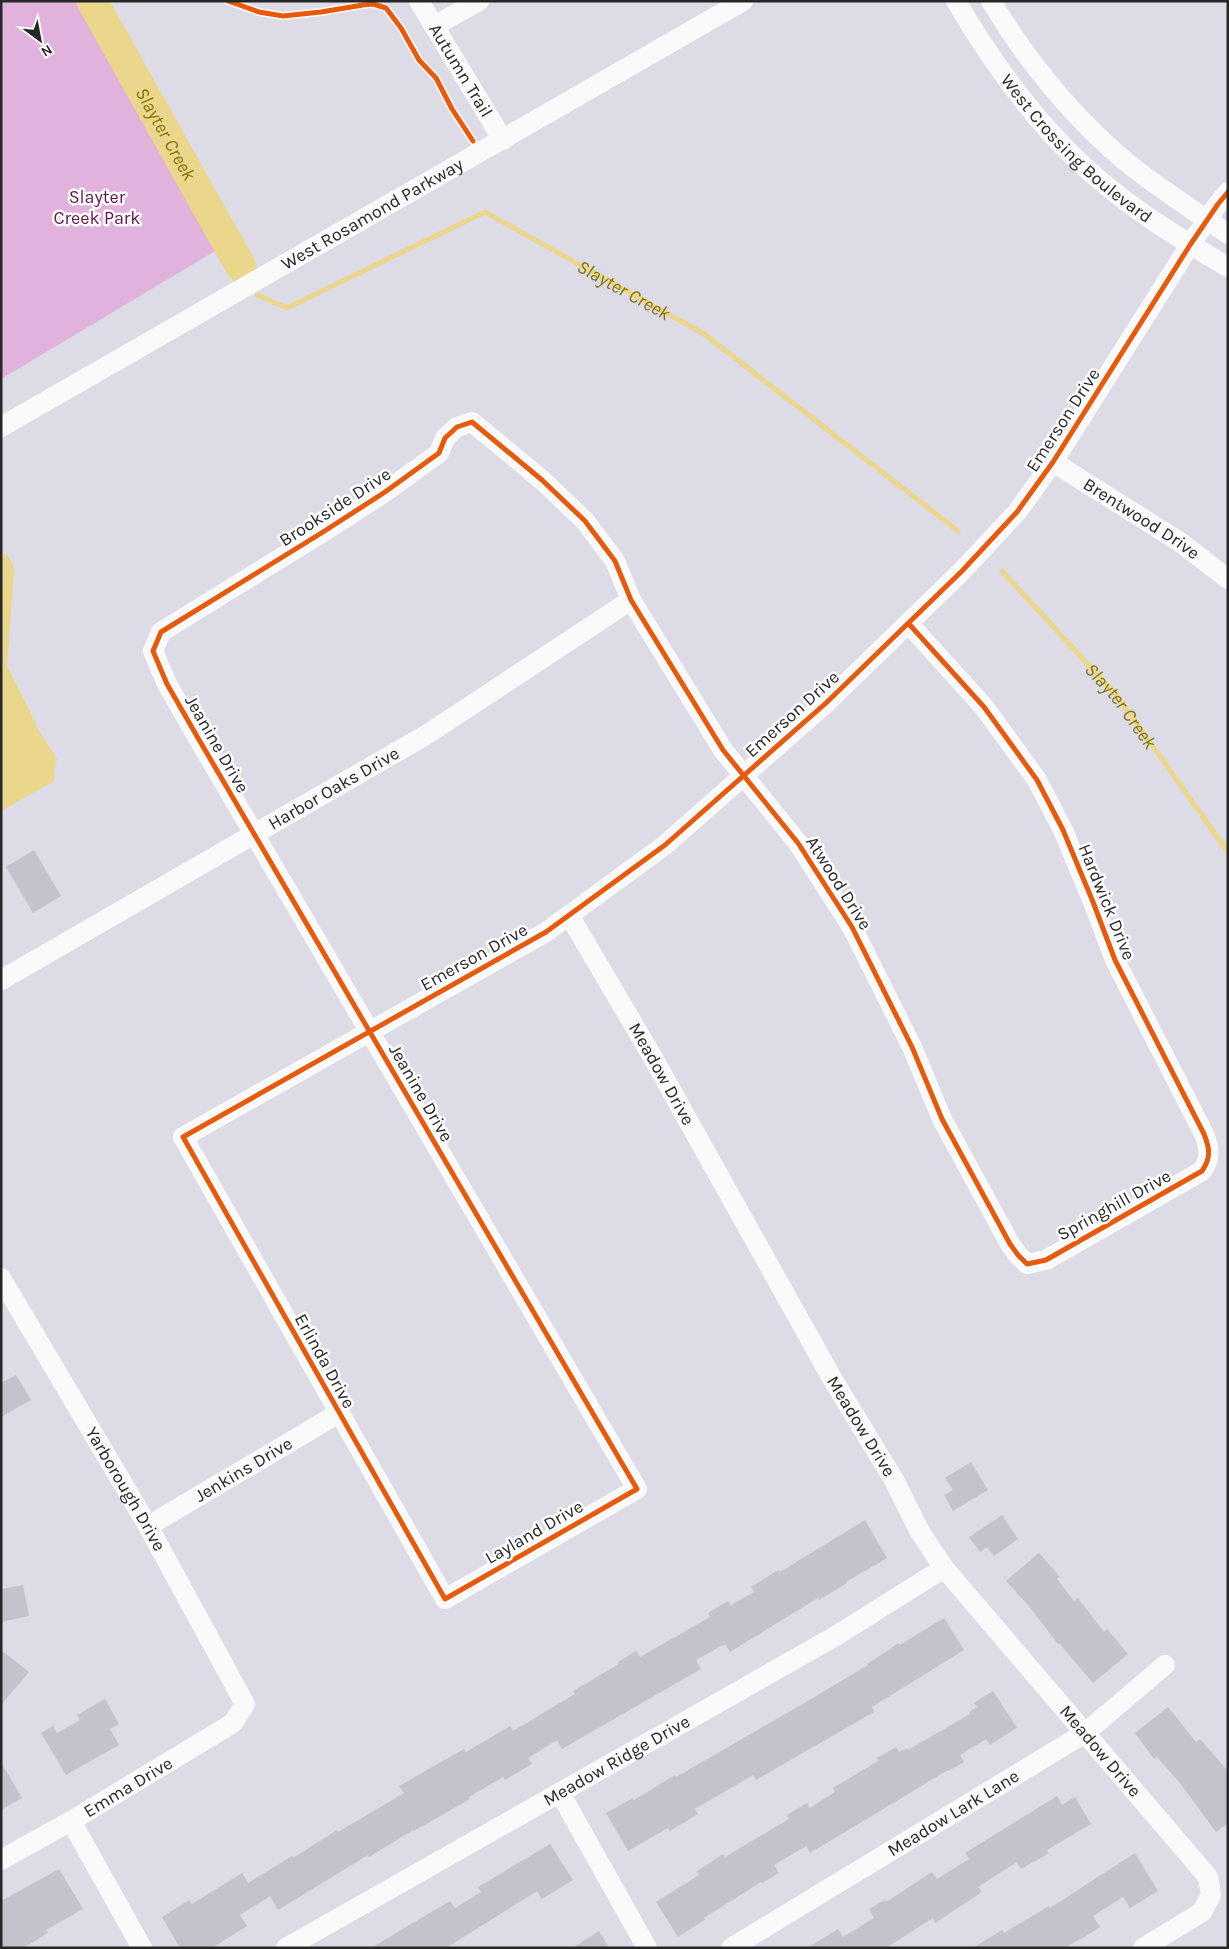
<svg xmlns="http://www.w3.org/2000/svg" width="1229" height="1949" viewBox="0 0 1229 1949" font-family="Karla,sans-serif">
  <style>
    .green { fill: #e0b2dc }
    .water { fill: #ebd78c }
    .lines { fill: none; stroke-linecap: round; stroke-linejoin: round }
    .stream { stroke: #ebd78c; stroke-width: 5 }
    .river { stroke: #ebd78c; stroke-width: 31 }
    .building { fill: #c4c3cb }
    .minor { stroke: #fafafb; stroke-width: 20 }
    .cycleway-casing { stroke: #fff; stroke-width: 8 }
    .cycleway { stroke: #e8590c; stroke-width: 5 }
    .labels { text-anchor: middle; stroke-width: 5; stroke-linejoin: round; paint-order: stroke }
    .street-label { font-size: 18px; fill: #272727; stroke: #fff }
    .park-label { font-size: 18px; fill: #63174a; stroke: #fff }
    .water-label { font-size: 19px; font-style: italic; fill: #83740b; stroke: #fff }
  </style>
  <rect width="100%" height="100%" fill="#dcdbe6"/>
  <path class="green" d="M1,1H86L230,242L1,379Z"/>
  <path class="water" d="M1,554H6L12,562L14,571L7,666L33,717L36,726L57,759L54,769V781L1,811Z"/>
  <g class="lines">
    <g class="stream">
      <path id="s1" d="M257,295L287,308L485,212L704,334L958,531"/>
      <path id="s2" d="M1002,571L1117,696L1228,852"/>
    </g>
    <path class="river" id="s3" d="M92,1L241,267"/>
  </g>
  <path class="building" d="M34,850L61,896L33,913L6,867Z
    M16,1375L31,1400L1,1417V1383Z
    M971,1462L988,1490L953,1511L944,1495L953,1490L945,1478Z
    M1002,1515L1018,1539L994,1556L987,1547L980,1552L969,1537Z
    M865,1520L887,1558L846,1582L847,1583L819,1600L818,1598L730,1652L725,1644L696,1660L701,1669L562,1749L557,1740L528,1758L532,1764L505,1780L503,1777L469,1797L470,1799L414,1831L413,1830L369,1857L368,1855L278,1910L270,1896L240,1915L247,1926L212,1948H180L162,1917L189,1900L192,1904L242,1873L248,1883L292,1856L293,1858L337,1830L338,1832L404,1793L399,1786L464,1749L466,1752L510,1726L513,1731L575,1694L573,1691L619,1664L618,1662L636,1651L640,1657L710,1617L708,1613L728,1601L731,1605L754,1592L751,1587L778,1570L780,1572Z
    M1039,1553L1060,1577L1057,1579L1074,1601L1078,1598L1104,1632L1107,1629L1128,1654L1093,1683L1059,1643L1058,1644L1028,1605L1006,1581Z
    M23,1585L29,1616L1,1622V1589Z
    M944,1618L964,1650L872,1707L874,1712L756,1780L753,1775L695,1809L698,1814L670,1831L668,1828L628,1851L606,1813L633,1798L634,1800L675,1775L676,1777L806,1702L868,1665L867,1664L899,1643L900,1645Z
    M1,1650L29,1672L1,1705Z
    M993,1691L1017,1728L990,1745L986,1739L960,1755L964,1762L948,1771V1770L810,1853L806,1846L774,1865L779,1873L762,1883L761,1882L704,1918L705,1920L678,1937L656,1902L699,1875L696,1872L723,1854L725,1857L789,1819L787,1815L807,1803L810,1808L835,1792L833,1788L878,1761L877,1758L896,1747L899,1752L907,1748L908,1750L970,1714L969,1712L977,1707L974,1703Z
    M105,1699L119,1724L110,1729L119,1745L66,1775L41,1733L53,1726L57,1733L80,1720L77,1715Z
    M1168,1707L1196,1742L1200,1739L1228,1771V1823L1216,1832L1180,1783L1157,1757L1154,1759L1135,1733Z
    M1,1762L22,1798L1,1810Z
    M1057,1796L1062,1805L1075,1797L1091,1824L1047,1850L1049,1853L1021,1869L1017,1862L978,1887L982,1892L935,1923L933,1918L886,1948H807L838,1929L843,1937L874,1918L869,1909L885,1900L886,1902L932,1872L937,1879L969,1859L965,1853Z
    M550,1844L573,1880L542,1899L537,1891L446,1948H371L450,1901L455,1908L481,1892L478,1887Z
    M1135,1853L1158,1891L1130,1908L1123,1897L1093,1916L1100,1927L1086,1936L1064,1948H973L1002,1930L1004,1933L1049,1906L1050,1908Z
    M59,1869L83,1909L46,1930L48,1933L23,1948H1V1901Z
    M599,1931L609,1948H572Z"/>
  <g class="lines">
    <g class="minor">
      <path id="s4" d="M419,1L503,140"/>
      <path id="s5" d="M956,1C987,54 1024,107 1068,151C1114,198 1171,234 1228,267"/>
      <path d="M991,1C1027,61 1072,116 1125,161C1157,187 1193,210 1228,234"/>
      <path d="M434,26L479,1"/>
      <path id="s6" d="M1,427L743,1"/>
      <path id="s7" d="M1053,462L1180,542L1228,579"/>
      <path d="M909,624L984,707L1037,780L1063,830L1093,902L1115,960L1204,1134C1210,1149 1211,1158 1202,1171L1046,1260L1027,1264L1018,1255L1010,1244L942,1119L912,1047L852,927L798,843L723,750L631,600L615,561L585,521L542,480L472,422L457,427L445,438L439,453L385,492L323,532L161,632L153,651L167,684L198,738L637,1489L445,1599L183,1137L546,932L665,845L826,703L962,571L1017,512L1053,462L1190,245L1218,204L1228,192"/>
      <path id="s8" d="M569,915L652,1056L833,1380L894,1480L920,1532L944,1568L1208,1877L1211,1895L1202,1912L1143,1948"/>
      <path id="s9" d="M1,980L426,735L631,600"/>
      <path id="s10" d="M1,1278L148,1526L245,1704L233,1723L71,1821L1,1860"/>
      <path id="s11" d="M148,1526L339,1413"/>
      <path d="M560,1793L647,1948"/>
      <path d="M71,1821L142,1948"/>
      <path id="s12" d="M286,1948L834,1637L944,1568"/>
      <path id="s13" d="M731,1948L1085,1733L1165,1665"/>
    </g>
    <g class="cycleway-casing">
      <path id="cycleway" d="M228,1L259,12L283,16L321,12L363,5L373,4L386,8L401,28L419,60L436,78L452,109L473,141
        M909,624L984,707L1037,780L1063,830L1093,902L1115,960L1204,1134C1210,1149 1211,1158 1202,1171L1046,1260L1027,1264L1018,1255L1010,1244L942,1119L912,1047L852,927L798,843L723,750L631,600L615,561L585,521L542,480L472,422L457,427L445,438L439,453L385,492L323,532L161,632L153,651L167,684L198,738L637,1489L445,1599L183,1137L546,932L665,845L826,703L962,571L1017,512L1053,462L1190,245L1218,204L1228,192"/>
    </g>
    <use href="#cycleway" class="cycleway"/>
  </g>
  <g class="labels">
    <g class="street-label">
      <text dy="6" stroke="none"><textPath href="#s4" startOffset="81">Autumn Trail</textPath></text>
      <text dy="6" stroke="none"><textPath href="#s5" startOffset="192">West Crossing Boulevard</textPath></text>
      <text dy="6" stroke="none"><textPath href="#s6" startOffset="428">West Rosamond Parkway</textPath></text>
      <text transform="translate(1063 420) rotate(-57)" y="6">Emerson Drive</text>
      <text transform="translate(335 507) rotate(-33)" y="6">Brookside Drive</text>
      <text dy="6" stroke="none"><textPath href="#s7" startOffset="105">Brentwood Drive</textPath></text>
      <text transform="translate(792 714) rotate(-42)" y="6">Emerson Drive</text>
      <text transform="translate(217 744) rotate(60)" y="6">Jeanine Drive</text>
      <text dy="6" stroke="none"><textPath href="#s9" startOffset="384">Harbor Oaks Drive</textPath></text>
      <text transform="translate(839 883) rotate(58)" y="6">Atwood Drive</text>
      <text transform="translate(1107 902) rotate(68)" y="6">Hardwick Drive</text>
      <text transform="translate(474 957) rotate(-29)" y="6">Emerson Drive</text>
      <text dy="6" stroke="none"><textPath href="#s8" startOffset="184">Meadow Drive</textPath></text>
      <text transform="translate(421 1093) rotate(60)" y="6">Jeanine Drive</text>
      <text transform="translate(1114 1205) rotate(-29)" y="6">Springhill Drive</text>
      <text transform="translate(325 1361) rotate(61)" y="6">Erlinda Drive</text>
      <text dy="6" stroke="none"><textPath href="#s8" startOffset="589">Meadow Drive</textPath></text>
      <text dy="6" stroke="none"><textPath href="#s11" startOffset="111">Jenkins Drive</textPath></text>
      <text dy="6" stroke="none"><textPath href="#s10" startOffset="245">Yarborough Drive</textPath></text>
      <text transform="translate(534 1532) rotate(-30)" y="6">Layland Drive</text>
      <text dy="6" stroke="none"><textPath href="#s8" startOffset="994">Meadow Drive</textPath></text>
      <text dy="6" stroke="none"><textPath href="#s12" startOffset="380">Meadow Ridge Drive</textPath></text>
      <text transform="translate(128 1787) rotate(-31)" y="6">Emma Drive</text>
      <text dy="6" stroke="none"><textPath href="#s13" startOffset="260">Meadow Lark Lane</textPath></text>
    </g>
    <g class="park-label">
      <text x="97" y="203">Slayter<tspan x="97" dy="21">Creek Park</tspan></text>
    </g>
    <g class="water-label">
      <text dy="7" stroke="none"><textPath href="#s3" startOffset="152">Slayter Creek</textPath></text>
      <text dy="7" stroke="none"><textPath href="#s1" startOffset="412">Slayter Creek</textPath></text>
      <text dy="7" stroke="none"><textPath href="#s2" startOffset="180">Slayter Creek</textPath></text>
    </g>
  </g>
  <rect width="1229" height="1949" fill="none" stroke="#272727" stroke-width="5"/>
  <g transform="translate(40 40) rotate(148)" stroke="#ffffff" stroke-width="4" paint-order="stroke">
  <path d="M0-4L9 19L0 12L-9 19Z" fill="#272727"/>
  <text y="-8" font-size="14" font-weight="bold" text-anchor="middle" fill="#272727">N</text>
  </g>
</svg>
